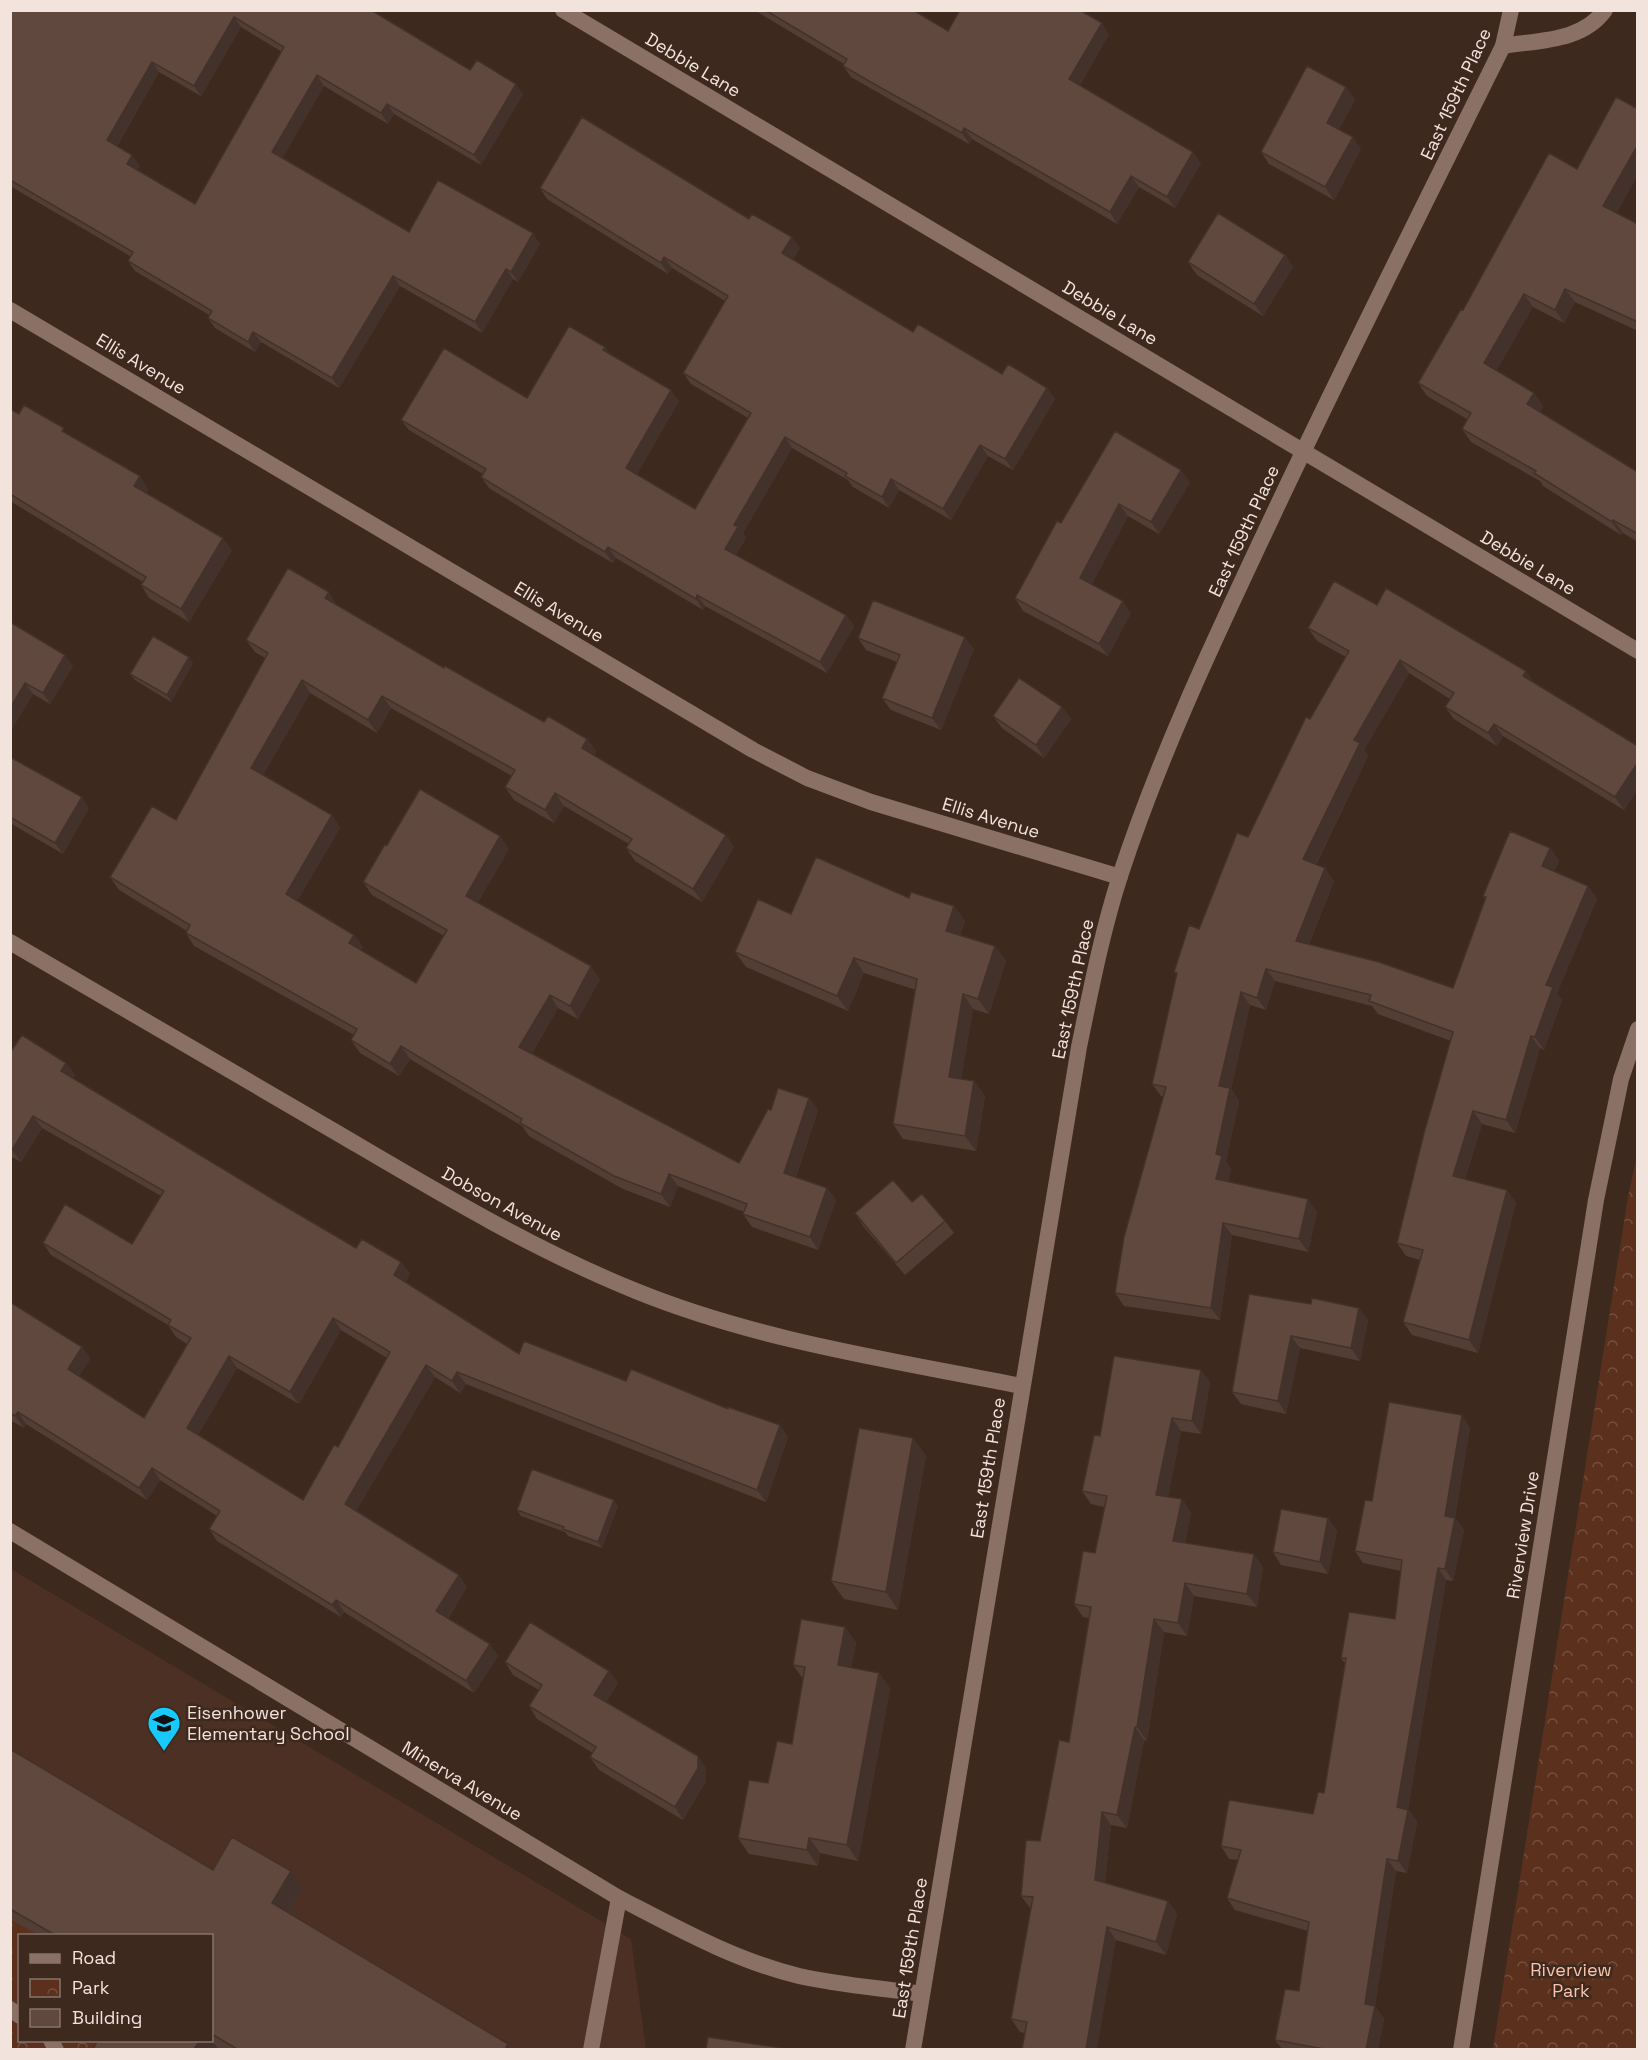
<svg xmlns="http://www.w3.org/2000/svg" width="1648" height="2060" viewBox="0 0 1648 2060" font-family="'Space Grotesk',sans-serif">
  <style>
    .built { fill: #4c3024; fill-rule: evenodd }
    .park { fill: url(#park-crowns) }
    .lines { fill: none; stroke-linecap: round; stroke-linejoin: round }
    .service { stroke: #8a7065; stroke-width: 16 }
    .minor { stroke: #8a7065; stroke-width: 16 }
    .wall { fill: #533e35; fill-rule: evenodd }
    .shaded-wall { fill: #43322b }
    .building { fill: #60483e; stroke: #43322b; stroke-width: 1.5; fill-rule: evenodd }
    .labels { text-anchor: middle; stroke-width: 5; stroke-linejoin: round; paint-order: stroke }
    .street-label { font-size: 18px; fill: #f2e3dd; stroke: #3e291f }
    .poi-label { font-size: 18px; fill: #f2e3dd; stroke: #3e291f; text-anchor: start }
    .park-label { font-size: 18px; fill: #fbc3ab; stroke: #3e291f }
  </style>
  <defs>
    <pattern id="park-crowns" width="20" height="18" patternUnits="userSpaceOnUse" patternTransform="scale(1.5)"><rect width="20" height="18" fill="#5b311e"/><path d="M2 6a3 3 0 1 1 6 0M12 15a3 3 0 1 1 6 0" fill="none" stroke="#734f3e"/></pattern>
  </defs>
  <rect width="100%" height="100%" fill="#3e291f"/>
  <path class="built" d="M11,1569L631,1939L646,2049L11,2050ZM20,1936H212V2040H20Z"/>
  <path class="park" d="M1637,1156V2049H1493L1628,1197Z
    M11,1919L38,1935L20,1936V2040L122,2041L116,2050H14L11,2045Z"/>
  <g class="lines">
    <path class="service" d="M1503,46C1538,40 1582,42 1605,10
      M10,2009L20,2016
      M51,2040L56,2050
      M591,2050L619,1898"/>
    <path class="minor" d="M563,10L1638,651
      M10,310L753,750L807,778L871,802L1120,877
      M10,942C120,1006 230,1070 339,1134C436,1191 532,1249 636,1291C759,1341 892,1360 1021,1386
      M10,1531L619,1898C677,1928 736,1961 799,1976C839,1985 881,1988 921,1994
      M913,2050L1079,1047C1091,989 1102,932 1120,876C1161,751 1218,632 1274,513C1348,356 1426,201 1503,46L1511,10
      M1461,2050L1596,1200L1621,1079L1638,1029"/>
  </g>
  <path class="wall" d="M10,10H371L470,70L523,94L481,165L394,114L388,124L324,86L282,158L409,232L540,244L518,282L513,279L482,333L400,286L339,388L261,342L255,352L215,328L208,318L209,315L135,271L128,261L130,256L10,186ZM241,27L282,52L195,204L137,170L140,166L117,146L159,72L201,96Z
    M754,10H913L948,31L1109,34L1080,85L1201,163L1175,208L1139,187L1117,224L972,139L969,144L891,100L851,77L843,66L844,64Z
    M1346,87L1355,100L1339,129L1361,149L1334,200L1269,164L1261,152Z
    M1638,109V175L1616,213L1638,224V331L1575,302L1564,323L1533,307L1496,371L1534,393L1543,406L1540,412L1638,472V542L1623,533L1621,535L1543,486L1540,481L1471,442L1462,429L1467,419L1427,396L1418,383L1463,310L1577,169Z
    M540,188L749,219L800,248L793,259L913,332L1055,399L1013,470L988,456L951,520L899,490L889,508L853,487L848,480L792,448L743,533L746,538L736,555L846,615L854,626L827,673L705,606L703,610L616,558L613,563L573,540L489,488L481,477L483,474L409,430L401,420L527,398L605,347L610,355L679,401L637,474L695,509L748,418L691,384L683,373L725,301L672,268L668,274L547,199Z
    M1285,255L1293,267L1263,316L1197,275L1188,262Z
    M10,409L19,414L68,434L148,489L146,493L232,550L189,622L149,598L141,585L143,582L10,501Z
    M1190,482L1159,534L1128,516L1092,584L1131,613L1108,656L1023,611L1015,598L1061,523Z
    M1377,605L1534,683L1638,746V789L1624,810L1503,736L1497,746L1454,719L1445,707L1450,699L1409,673L1364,750L1368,756L1316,865L1334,881L1309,944L1453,988L1485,899L1483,896L1550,848L1559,861L1554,872L1588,886L1597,899L1557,993L1562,1000L1544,1050L1540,1048L1515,1133L1482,1124L1465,1179L1516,1202L1478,1353L1412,1335L1403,1322L1420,1260L1406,1256L1397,1243L1451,1041L1378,1014L1372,1006L1275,981L1266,1010L1250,1005L1231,1089L1239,1101L1226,1161L1231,1169L1228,1181L1317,1212L1308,1252L1232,1235L1220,1320L1124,1306L1115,1293L1163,1097L1161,1096L1152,1084L1177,975L1174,972L1199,929L1248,837L1310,719L1346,657L1317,641L1308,628Z
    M337,606L444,668L544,722L587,739L596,751L594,755L726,835L734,847L702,902L635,861L626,848L629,844L564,806L554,823L514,800L505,787L512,776L391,708L377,733L310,693L263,775L332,815L340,828L297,901L354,935L363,947L361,950L416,983L444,936L372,895L363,882L387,845L509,849L478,902L600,979L578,1019L558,1008L532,1053L739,1163L771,1110L809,1098L818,1110L796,1177L827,1188L836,1200L818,1250L752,1227L743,1214L744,1212L678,1186L670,1207L623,1189L529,1136L522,1126L410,1059L399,1076L360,1053L351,1040L354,1035L194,946L186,933L187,931L119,890L110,877L176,820L265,658L255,652L246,640L337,605Z
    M10,622L73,666L50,704L33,694L10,732Z
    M858,638L974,649L941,730L891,710L882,698L897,662L866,650Z
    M193,663L171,702L135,680L130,674Z
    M1062,707L1071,719L1044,758L1002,728L993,716Z
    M10,757L89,808L63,854L10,823Z
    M909,898L954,906L965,921L960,935L995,946L1006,961L989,1014L973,1009L961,1079L974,1081L985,1096L976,1151L903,1139L893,1124L916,990L864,973L848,1011L746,967L735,952L791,914Z
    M10,1053L66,1063L75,1075L73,1078L271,1198L356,1248L401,1262L410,1274L405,1282L519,1354L626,1381L780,1425L788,1437L766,1502L466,1384L460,1393L435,1377L356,1511L467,1587L448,1618L490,1644L498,1656L474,1693L344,1612L341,1617L217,1541L209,1529L217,1516L160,1480L147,1500L26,1424L24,1428L10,1420V1302L82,1347L90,1359L79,1376L144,1418L187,1344L176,1337L168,1325L51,1255L43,1243L132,1244L161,1196L42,1128L21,1162L10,1156ZM341,1330L387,1358L338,1447L303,1500L198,1435L237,1368L299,1404Z
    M912,1202L945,1221L954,1233L905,1275L863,1226L855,1213Z
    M1249,1294L1368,1320L1360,1361L1300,1348L1286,1414L1241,1404L1232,1392Z
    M1201,1370L1210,1383L1201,1434L1181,1431L1168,1497L1182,1499L1191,1513L1185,1542L1263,1567L1257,1607L1194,1596L1187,1636L1164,1632L1147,1741L1144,1740L1127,1828L1111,1825L1105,1883L1168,1901L1177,1914L1166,1955L1116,1940L1025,2033L1020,2032L1011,2019L1031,1909L1021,1896L1040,1841L1069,1742L1089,1618L1083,1617L1074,1604L1095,1553L1104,1507L1091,1504L1082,1491L1100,1436Z
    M1470,1427L1455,1518L1464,1530L1453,1581L1446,1580L1408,1809L1417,1822L1407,1873L1396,1871L1375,2006L1384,2019L1378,2049H1282L1275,2040L1299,1991L1308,1931L1235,1910L1227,1898L1238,1860L1229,1859L1221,1846L1313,1814L1324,1793L1345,1664L1341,1658L1395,1619L1401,1571L1363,1563L1355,1551L1372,1501Z
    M913,1438L926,1456L898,1610L844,1599L831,1581Z
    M618,1506L602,1548L568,1536L565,1532L521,1516L517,1510Z
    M1328,1518L1337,1531L1328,1574L1281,1565L1273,1552Z
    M845,1627L856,1643L851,1668L879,1673L890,1689L858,1861L820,1853L818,1866L749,1854L738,1838L768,1783L792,1744L803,1679L793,1665Z
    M505,1662L609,1671L618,1683L606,1702L706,1768V1781L683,1820L599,1770L590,1757L593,1753L537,1719L529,1706L539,1690L513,1675Z
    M10,1749L213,1870L291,1871L303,1889L289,1913L508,2044L512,2049H93L212,2040V1935H38L10,1919Z"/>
  <path class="shaded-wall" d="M234,17L241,27L201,96L194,86Z
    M1102,23L1109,34L1077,90L1069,79Z
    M152,62L159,72L114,150L107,140Z
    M317,75L324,86L280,163L272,152Z
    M516,84L523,94L481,165L474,155Z
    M1346,87L1355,100L1336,135L1327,123Z
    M387,104L394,114L388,124L381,113Z
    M964,128L972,139L969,144L962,133Z
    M1353,137L1361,149L1334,200L1325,187Z
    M1636,148L1638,150V175L1613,220L1603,206Z
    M1193,152L1201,163L1175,208L1167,197Z
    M132,155L140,166L134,175L127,164Z
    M1131,176L1139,187L1117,224L1110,212Z
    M533,233L540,244L518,282L511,272Z
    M792,237L800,248L790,264L782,253Z
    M1285,255L1293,267L1263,316L1254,304Z
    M664,257L672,268L668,274L661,263Z
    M506,269L513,279L482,333L475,322Z
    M393,276L400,286L339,388L332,378Z
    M1565,289L1575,302L1564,323L1555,310Z
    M1524,294L1533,307L1493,377L1484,363Z
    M253,332L261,342L255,352L248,342Z
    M605,347L613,358L603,350Z
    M1047,388L1055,399L1013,470L1005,459Z
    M671,390L679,401L634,479L626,468Z
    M1534,393L1543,406L1537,418L1527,404Z
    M785,437L792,448L743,533L746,538L733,560L725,549L734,525Z
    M980,445L988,456L951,520L943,509Z
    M1181,470L1190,482L1159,534L1151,522Z
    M140,476L148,489L143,498L134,486Z
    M891,479L899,490L889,508L882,497Z
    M1119,504L1128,516L1089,590L1080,578Z
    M1613,520L1623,533L1621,535L1612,522Z
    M223,538L232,550L189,622L181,609Z
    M608,547L616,558L613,563L605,552Z
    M329,592L337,605L334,611L325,598Z
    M697,595L705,606L703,610L696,599Z
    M1123,601L1131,613L1108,656L1099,644Z
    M846,615L854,626L827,673L820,662Z
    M965,637L974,649L941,730L932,718Z
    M65,655L73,666L50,704L43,693Z
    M189,657L193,663L171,702L167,695Z
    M1400,660L1409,673L1364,750L1368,756L1312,872L1303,859L1354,740Z
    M1526,671L1535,684L1523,676Z
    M302,680L310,693L260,780L251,768Z
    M25,683L33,694L10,732V708Z
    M382,696L391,708L377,733L368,720Z
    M1062,707L1071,719L1044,758L1036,745Z
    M1494,724L1503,736L1497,746L1488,733Z
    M587,739L596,751L591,760L582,748Z
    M1638,762V789L1624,810L1615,797Z
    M555,793L564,806L554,823L545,810Z
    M82,797L89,808L63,854L55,843Z
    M332,815L340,828L294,907L286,894Z
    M726,835L734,847L702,902L693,889Z
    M500,836L509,849L475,908L466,896Z
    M1550,848L1559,861L1551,879L1542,866Z
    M1325,868L1334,881L1305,953L1296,941Z
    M1588,886L1597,899L1557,993L1562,1000L1544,1050L1535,1037L1546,985Z
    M954,906L965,921L957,946L946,931Z
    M354,935L363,947L358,956L349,943Z
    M995,946L1006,961L989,1014L978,999Z
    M854,958L864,973L848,1011L837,996Z
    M591,966L600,979L578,1019L570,1006Z
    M1266,969L1275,981L1266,1010L1257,998Z
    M1241,992L1250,1005L1231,1089L1239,1101L1226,1161L1231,1169L1225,1191L1216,1179V1154L1219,1086Z
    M963,994L973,1009L959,1092L949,1077Z
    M550,995L558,1008L528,1059L519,1047Z
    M1531,1036L1540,1048L1515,1133L1506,1120Z
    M401,1046L410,1059L399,1076L390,1064Z
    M66,1063L75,1075L70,1083L61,1071Z
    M974,1081L985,1096L976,1151L965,1136Z
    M809,1098L818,1110L793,1185L784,1173Z
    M1473,1111L1482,1124L1462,1189L1453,1176Z
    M33,1116L42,1128L21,1162L12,1150Z
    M669,1174L678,1186L670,1207L661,1194Z
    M827,1188L836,1200L818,1250L810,1237Z
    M1507,1190L1516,1202L1478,1353L1469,1340Z
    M1308,1199L1317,1212L1308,1252L1299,1239Z
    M1223,1223L1232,1235L1220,1320L1211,1308Z
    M401,1262L410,1274L402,1287L394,1275Z
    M1359,1308L1368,1320L1360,1361L1351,1348Z
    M333,1318L341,1330L299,1404L290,1392Z
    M1291,1336L1300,1348L1286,1414L1278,1401Z
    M82,1347L90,1359L76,1381L68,1369Z
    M229,1356L237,1368L195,1440L187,1428Z
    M426,1365L435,1377L353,1516L345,1504Z
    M1201,1370L1210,1383L1201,1434L1192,1421Z
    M457,1372L466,1384L460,1393L452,1381Z
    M18,1412L26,1424L24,1428L15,1416Z
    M1462,1415L1470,1427L1455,1518L1464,1530L1453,1581L1445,1569V1516Z
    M1172,1418L1181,1431L1166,1508L1156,1495Z
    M780,1425L788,1437L766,1502L757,1490Z
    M913,1438L926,1456L898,1610L886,1592Z
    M152,1468L160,1480L147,1500L139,1488Z
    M1182,1499L1191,1513L1182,1554L1173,1541Z
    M614,1500L618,1506L602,1548L598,1542Z
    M1328,1518L1337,1531L1328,1574L1320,1562Z
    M1254,1554L1263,1567L1257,1607L1247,1594Z
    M1438,1568L1446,1580L1406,1820L1397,1807Z
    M459,1575L467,1587L444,1623L436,1611Z
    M1185,1583L1194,1596L1187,1636L1178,1623Z
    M336,1600L344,1612L341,1617L332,1605Z
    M1154,1619L1164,1632L1147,1741L1137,1727Z
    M845,1627L856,1643L849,1681L838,1665Z
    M490,1644L498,1656L474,1693L466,1681Z
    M609,1671L618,1683L603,1708L594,1695Z
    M879,1673L890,1689L858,1861L847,1845Z
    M1135,1727L1144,1740L1127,1828L1117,1815Z
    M698,1756L706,1768V1781L683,1820L675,1807Z
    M1408,1810L1417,1822L1407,1873L1398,1861Z
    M1102,1812L1111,1825L1104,1893L1095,1880Z
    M809,1838L820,1853L818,1866L807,1850Z
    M1387,1859L1396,1871L1375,2006L1384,2019L1378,2049H1366L1365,2004Z
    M291,1871L303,1889L284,1921L272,1903Z
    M1168,1901L1177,1914L1166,1955L1156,1942Z
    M1107,1927L1116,1940L1097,2049H1086Z
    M200,2040H212L218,2049H194Z
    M508,2044L512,2049H505Z"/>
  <path class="building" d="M10,10H371L470,70L477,60L516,84L474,155L387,104L381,113L317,75L272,152L409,232L438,180L533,233L511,272L506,269L475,322L393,276L332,378L253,332L248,342L208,318L212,311L128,261L133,252L10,180ZM234,17L284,47L195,204L127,164L132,155L107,140L152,62L194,86Z
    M765,10H913L948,31L960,10H1080L1102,23L1069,79L1193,152L1167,197L1131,176L1110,212L964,128L962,133L883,89L843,66L847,59Z
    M1307,66L1346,87L1327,123L1353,137L1325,187L1261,152Z
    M1616,97L1638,109V148H1636L1603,206L1638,224V322L1565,289L1555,310L1524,294L1484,363L1534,393L1527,404L1638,472V534L1613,520L1612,522L1534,473L1536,471L1462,429L1471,413L1418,383L1461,309L1463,310L1549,153L1577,169Z
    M582,117L749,219L752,214L792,237L782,253L913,332L918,324L1002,374L1008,364L1047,388L1005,459L980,445L943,509L891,479L882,497L845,476L847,473L785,437L734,525L738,527L725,549L846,615L820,662L697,595L696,599L608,547L605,552L481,477L486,469L401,420L444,348L527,398L569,326L605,347L603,350L671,390L626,468L695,509L751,413L683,373L728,296L664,257L661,263L540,188Z
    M1218,213L1285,255L1254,304L1188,262Z
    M24,405L64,428L62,431L140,476L134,486L223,538L181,609L141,585L146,577L10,494V409L19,414Z
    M1115,431L1181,470L1151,522L1119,504L1080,578L1123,601L1099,644L1015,598L1057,521L1061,523Z
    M288,568L329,592L325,598L444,668L445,666L544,722L548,716L587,739L582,748L726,835L693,889L626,848L632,839L555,793L545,810L505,787L515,770L382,696L368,720L302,680L251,768L332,815L286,894L354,935L349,943L416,983L447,930L363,882L385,844L387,845L420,789L500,836L466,896L591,966L570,1006L550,995L519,1047L739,1163L768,1109L771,1110L778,1088L809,1098L784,1173L827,1188L810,1237L743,1214L747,1204L669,1174L661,1194L614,1176L520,1123L522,1119L401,1046L390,1064L351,1040L357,1029L186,933L190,925L110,877L152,806L176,820L268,653L246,640Z
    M1334,581L1377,605L1386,588L1526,671L1523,676L1638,746V762L1615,797L1494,724L1488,733L1445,707L1454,693L1400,660L1354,740L1360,743L1303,859L1325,868L1296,941L1379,962L1453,988L1486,897L1483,896L1510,831L1550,848L1542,866L1588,886L1546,985L1553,987L1535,1037L1531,1036L1506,1120L1473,1111L1453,1176L1507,1190L1469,1340L1403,1322L1423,1250L1397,1243L1424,1133L1453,1032L1369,1001L1371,995L1266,969L1257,998L1241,992L1219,1086L1230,1088L1216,1154L1222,1156L1216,1179L1308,1199L1299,1239L1223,1223L1211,1308L1115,1293L1124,1237L1166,1087L1152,1084L1177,973L1174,972L1189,925L1199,929L1237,833L1248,837L1306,717L1310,719L1349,651L1308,628Z
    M873,600L965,637L932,718L882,698L900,655L858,638Z
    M10,622L65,655L43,693L25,683L10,708Z
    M153,636L189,657L167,695L130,674Z
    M1019,678L1062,707L1036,745L993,716Z
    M10,757L82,797L55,843L10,817Z
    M816,857L909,898L911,892L954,906L946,931L995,946L978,999L963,994L949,1077L974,1081L965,1136L893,1124L917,979L854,958L837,996L735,952L758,899L791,914Z
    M22,1035L66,1063L61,1071L271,1198L356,1248L362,1239L401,1262L394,1275L519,1354L524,1341L626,1381L631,1369L728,1409V1407L780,1425L757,1490L457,1372L452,1381L426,1365L345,1504L459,1575L436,1611L490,1644L466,1681L336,1600L332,1605L209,1529L220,1511L152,1468L139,1488L18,1412L15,1416L10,1413V1302L82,1347L68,1369L144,1418L191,1338L168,1325L171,1320L43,1243L65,1204L132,1244L164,1191L33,1116L12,1150L10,1149V1053ZM333,1318L390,1352L338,1447L334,1445L303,1500L187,1428L229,1356L290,1392Z
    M893,1180L912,1202L922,1194L945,1221L896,1263L855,1213Z
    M1249,1294L1311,1304L1312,1298L1359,1308L1351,1348L1291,1336L1278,1401L1232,1392Z
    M1114,1356L1201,1370L1192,1421L1172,1418L1156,1495L1182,1499L1173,1541L1254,1554L1247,1594L1185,1583L1178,1623L1154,1619L1137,1727H1135L1117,1815L1102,1812L1095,1880L1168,1901L1156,1942L1107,1927L1086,2049H1022L1027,2022L1011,2019L1033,1897L1021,1896L1026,1840L1040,1841L1059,1740L1069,1742L1091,1607L1074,1604L1083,1551L1095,1553L1107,1496L1082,1491L1094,1435L1100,1436Z
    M1389,1402L1462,1415L1445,1516L1455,1518L1445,1569L1438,1568L1397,1807L1408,1810L1398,1861L1387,1859L1365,2004L1375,2006L1366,2049H1324L1275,2040L1285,1989L1299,1991L1309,1922L1227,1898L1241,1850L1221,1846L1229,1800L1313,1814L1318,1792L1324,1793L1346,1658H1341L1349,1612L1395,1619L1402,1560L1355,1551L1365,1500L1372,1501Z
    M859,1428L913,1438L886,1592L831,1581Z
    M532,1469L614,1500L598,1542L563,1529L564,1527L517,1510Z
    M1281,1509L1328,1518L1320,1562L1273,1552Z
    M801,1619L845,1627L838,1665L879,1673L847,1845L809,1838L807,1850L738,1838L749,1780L768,1783L777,1741L792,1744L805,1667L793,1665Z
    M530,1622L609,1671L594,1695L698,1756V1768L675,1807L590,1757L596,1747L529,1706L542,1685L505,1662Z
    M10,1749L213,1870L232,1837L291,1871L272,1903L508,2044L505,2049H237L212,2034V1935H55L10,1909Z
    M708,2037L788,2049H706Z
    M98,2040H200L194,2049H93Z"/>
  <defs>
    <g id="school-pin" transform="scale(1.725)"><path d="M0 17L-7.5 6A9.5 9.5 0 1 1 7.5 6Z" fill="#17cafb" stroke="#3e291f"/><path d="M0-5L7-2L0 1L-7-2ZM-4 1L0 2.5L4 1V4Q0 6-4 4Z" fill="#111"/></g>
  </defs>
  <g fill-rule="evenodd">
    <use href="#school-pin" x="164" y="1723"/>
  </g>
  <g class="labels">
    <g class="street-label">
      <text transform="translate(693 65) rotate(31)" y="6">Debbie Lane</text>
      <text transform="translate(1456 94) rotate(-65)" y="6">East 159th Place</text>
      <text transform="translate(1110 313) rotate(31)" y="6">Debbie Lane</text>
      <text transform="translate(141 364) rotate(31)" y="6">Ellis Avenue</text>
      <text transform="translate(1244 531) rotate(-65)" y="6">East 159th Place</text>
      <text transform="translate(1528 563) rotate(31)" y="6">Debbie Lane</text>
      <text transform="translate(559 612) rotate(31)" y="6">Ellis Avenue</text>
      <text transform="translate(991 818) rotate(17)" y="6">Ellis Avenue</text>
      <text transform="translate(1073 989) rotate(-78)" y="6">East 159th Place</text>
      <text transform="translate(502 1204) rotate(29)" y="6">Dobson Avenue</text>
      <text transform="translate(988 1468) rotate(-81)" y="6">East 159th Place</text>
      <text transform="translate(1523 1535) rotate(-81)" y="6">Riverview Drive</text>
      <text transform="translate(462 1781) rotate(31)" y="6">Minerva Avenue</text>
      <text transform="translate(910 1948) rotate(-81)" y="6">East 159th Place</text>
    </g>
    <g class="poi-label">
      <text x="187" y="1719">Eisenhower<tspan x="187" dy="21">Elementary School</tspan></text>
    </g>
    <g class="park-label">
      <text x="1571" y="1976">Riverview<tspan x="1571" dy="21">Park</tspan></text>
    </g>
  </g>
  <rect width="1648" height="2060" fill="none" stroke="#f2e3dd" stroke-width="24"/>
  <rect x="18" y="1934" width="195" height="108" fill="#3e291f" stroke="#86736b" stroke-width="1.5"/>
  <rect x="30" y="1954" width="30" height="9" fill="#8a7065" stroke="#86736b" stroke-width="1.5"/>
  <text x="72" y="1964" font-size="18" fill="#f2e3dd">Road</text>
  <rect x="30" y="1979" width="30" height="18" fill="url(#park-crowns)" stroke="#86736b" stroke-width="1.5"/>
  <text x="72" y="1994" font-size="18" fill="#f2e3dd">Park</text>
  <rect x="30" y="2009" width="30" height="18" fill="#60483e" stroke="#86736b" stroke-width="1.5"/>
  <text x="72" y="2024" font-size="18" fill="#f2e3dd">Building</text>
</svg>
